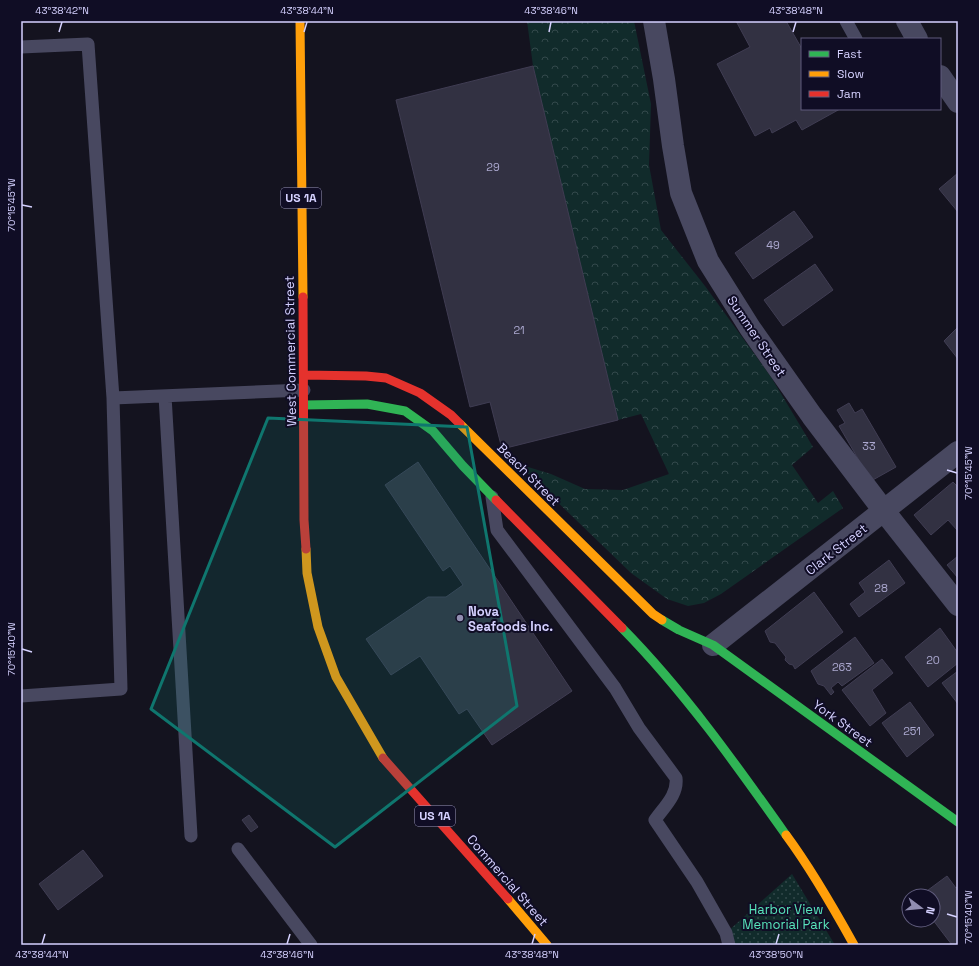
<svg xmlns="http://www.w3.org/2000/svg" width="979" height="966" viewBox="0 0 979 966" font-family="'Space Grotesk',sans-serif">
  <style>
    .forest { fill: url(#forest-crowns) }
    .park { fill: url(#park-dots) }
    .building { fill: #323142; stroke: #403d53 }
    .lines { fill: none; stroke-linecap: round; stroke-linejoin: round }
    .lane { stroke: #484860; stroke-width: 13 }
    .street { stroke: #484860; stroke-width: 22 }
    .fast { stroke: #30b455; stroke-width: 9 }
    .slow { stroke: #ff9f0a; stroke-width: 9 }
    .jam { stroke: #e5322d; stroke-width: 9 }
    .marked { fill: #0f766e; fill-opacity: 0.2; stroke: #0f766e; stroke-width: 3; stroke-linejoin: round }
    .ticks { fill: none; stroke: #d5d1ff; stroke-width: 1.5 }
    .poi-dot { fill: #918eb1; stroke: #100d25; stroke-width: 1.5 }
    .labels { text-anchor: middle; stroke-width: 4; stroke-linejoin: round; paint-order: stroke }
    .number-label { font-size: 11px; fill: #aca9d0 }
    .shield { fill: #100d25; stroke: #9a96be; stroke-width: 1 }
    .shield-label { font-size: 12px; font-weight: bold; fill: #d5d1ff }
    .street-label { font-size: 13px; fill: #d5d1ff; stroke: #100d25 }
    .poi-label { font-size: 13px; font-weight: bold; fill: #d5d1ff; stroke: #100d25; text-anchor: start }
    .park-label { font-size: 13px; fill: #58e4bb; stroke: #100d25 }
    .neatline { fill: none; stroke: #d5d1ff; stroke-width: 1.5 }
    .ticks-label { font-size: 10px; text-anchor: middle; fill: #d5d1ff }
  </style>
  <defs>
    <pattern id="forest-crowns" width="20" height="18" patternUnits="userSpaceOnUse"><rect width="20" height="18" fill="#112b2b"/><path d="M2 6a3 3 0 1 1 6 0M12 15a3 3 0 1 1 6 0" fill="none" stroke="#33494b"/></pattern>
    <pattern id="park-dots" width="8" height="8" patternUnits="userSpaceOnUse"><rect width="8" height="8" fill="#112b2b"/><path d="M2 2h.1M6 6h.1" fill="none" stroke="#33494b" stroke-width="1.8" stroke-linecap="round"/></pattern>
  </defs>
  <rect width="100%" height="100%" fill="#14131f"/>
  <path class="forest" d="M527,21H634L651,104L649,165L661,230L705,286L771,377L813,447L792,465L818,503L833,491L843,508L721,594L704,603L688,606L667,599L631,573L518,464L551,474L585,489L623,490L669,474L641,414L618,420L533,66Z"/>
  <path class="park" d="M792,874L835,945H729L726,933Z"/>
  <path class="building" d="M736,21H786L802,49V109H840L802,130L796,120L772,133L770,128L755,136L717,64L750,47Z
    M533,66L618,420L502,449L490,402L470,407L396,100Z
    M958,173V212L939,189Z
    M794,211L813,237L753,279L735,253Z
    M815,264L833,290L783,326L764,300Z
    M958,327V359L944,341Z
    M849,403L855,413L862,409L896,467L871,481L839,426L845,423L837,410Z
    M418,462L572,691L492,745L467,709L459,714L420,656L391,675L366,639L428,597H446L463,585L450,566L443,571L385,485Z
    M953,482L958,487V531L948,520L931,535L914,515Z
    M958,556V578L947,565Z
    M889,560L905,583L859,617L850,604L865,592L859,583Z
    M814,592L843,632L795,669L793,665L789,664L785,660L786,657L775,643L770,642L765,631Z
    M940,628L958,653V663L928,687L905,657Z
    M855,637L874,663L842,686L838,682L831,688L834,692L831,695L824,686L818,684L811,671Z
    M882,659L893,673L872,690L886,713L870,726L842,690Z
    M958,671V704L942,683Z
    M910,702L934,735L907,757L882,723Z
    M249,815L258,827L251,832L242,820Z
    M83,850L103,876L58,910L39,884Z
    M947,876L956,888L958,886V943L956,945H952L933,920V896H920Z"/>
  <g class="lines">
    <path class="lane" d="M846,21L856,39
      M21,47L88,44L113,398
      M165,396L191,836
      M492,497L497,530L615,688L639,728L676,778C678,795 664,807 655,820L697,882L726,933L729,945
      M21,696L121,689L113,398L304,390
      M238,849L311,945"/>
    <path class="street" d="M654,21L664,79L673,146L681,193L708,261L750,328L812,416L884,511L958,605
      M907,21L917,39
      M940,76L958,102
      M713,645L958,452"/>
    <path class="fast" d="M304,405L367,404L405,411L433,431L463,466L496,500
      M662,620L679,630L713,645L958,822
      M622,628C684,691 735,763 786,835"/>
    <path class="slow" d="M300,21L303,297
      M460,424L653,614L662,620
      M306,549L307,573L318,627L336,677L383,758
      M786,835C812,870 833,907 854,945
      M508,899L547,945"/>
    <path class="jam" d="M303,297L304,520L306,549
      M304,375L366,376L386,378L420,393L451,415L460,424
      M496,500L622,628
      M383,758L508,899"/>
  </g>
  <path class="marked" d="M268,418L467,427L517,706L335,847L151,709Z"/>
  <path class="ticks" d="M59,32L62,22M304,32L307,22M549,32L551,22M793,32L796,22M22,205L32,207M947,470L957,473M22,649L32,652M947,914L957,917M42,944L45,934M287,944L290,934M532,944L535,934M776,944L779,934"/>
  <circle class="poi-dot" cx="460" cy="618" r="4"/>
  <g class="labels">
    <g class="number-label">
      <text x="493" y="171">29</text>
      <text x="773" y="249">49</text>
      <text x="519" y="334">21</text>
      <text x="869" y="450">33</text>
      <text x="881" y="592">28</text>
      <text x="933" y="664">20</text>
      <text x="842" y="671">263</text>
      <text x="912" y="735">251</text>
    </g>
    <g class="shield">
      <rect x="281" y="188" width="40" height="20" rx="3"/>
      <rect x="415" y="806" width="40" height="20" rx="3"/>
    </g>
    <g class="shield-label">
      <text x="301" y="202">US 1A</text>
      <text x="435" y="820">US 1A</text>
    </g>
    <g class="street-label">
      <text transform="translate(757 336) rotate(56)" y="5">Summer Street</text>
      <text transform="translate(290 351) rotate(-91)" y="5">West Commercial Street</text>
      <text transform="translate(529 474) rotate(45)" y="5">Beach Street</text>
      <text transform="translate(836 549) rotate(-38)" y="5">Clark Street</text>
      <text transform="translate(843 723) rotate(36)" y="5">York Street</text>
      <text transform="translate(508 880) rotate(49)" y="5">Commercial Street</text>
    </g>
    <g class="poi-label">
      <text x="468" y="616">Nova<tspan x="468" dy="15">Seafoods Inc.</tspan></text>
    </g>
    <g class="park-label">
      <text x="786" y="914">Harbor View<tspan x="786" dy="15">Memorial Park</tspan></text>
    </g>
  </g>
  <rect width="979" height="966" fill="none" stroke="#100d25" stroke-width="44"/>
  <rect x="801" y="38" width="140" height="72" fill="#100d25" stroke="#5f5b7c"/>
  <rect x="809" y="51" width="20" height="6" fill="#30b455" stroke="#5f5b7c"/>
  <text x="837" y="58" font-size="12" fill="#d5d1ff">Fast</text>
  <rect x="809" y="71" width="20" height="6" fill="#ff9f0a" stroke="#5f5b7c"/>
  <text x="837" y="78" font-size="12" fill="#d5d1ff">Slow</text>
  <rect x="809" y="91" width="20" height="6" fill="#e5322d" stroke="#5f5b7c"/>
  <text x="837" y="98" font-size="12" fill="#d5d1ff">Jam</text>
  <g transform="translate(921 908) rotate(106)"><circle r="19" fill="#100d25" stroke="#5f5b7c"/>
  <path d="M0-3L7 15L0 10L-7 15Z" fill="#918eb1"/>
  <text y="-6" font-size="11" font-weight="bold" text-anchor="middle" fill="#d5d1ff">N</text>
  </g>
  <rect x="22" y="22" width="935" height="922" class="neatline"/>
  <g class="ticks-label">
    <text x="62" y="14">43°38'42"N</text>
    <text x="307" y="14">43°38'44"N</text>
    <text x="551" y="14">43°38'46"N</text>
    <text x="796" y="14">43°38'48"N</text>
    <text transform="translate(11 205) rotate(-90)" y="4">70°15'45"W</text>
    <text transform="translate(968 473) rotate(-90)" y="4">70°15'45"W</text>
    <text transform="translate(11 649) rotate(-90)" y="4">70°15'40"W</text>
    <text transform="translate(968 917) rotate(-90)" y="4">70°15'40"W</text>
    <text x="42" y="958">43°38'44"N</text>
    <text x="287" y="958">43°38'46"N</text>
    <text x="532" y="958">43°38'48"N</text>
    <text x="776" y="958">43°38'50"N</text>
  </g>
</svg>
